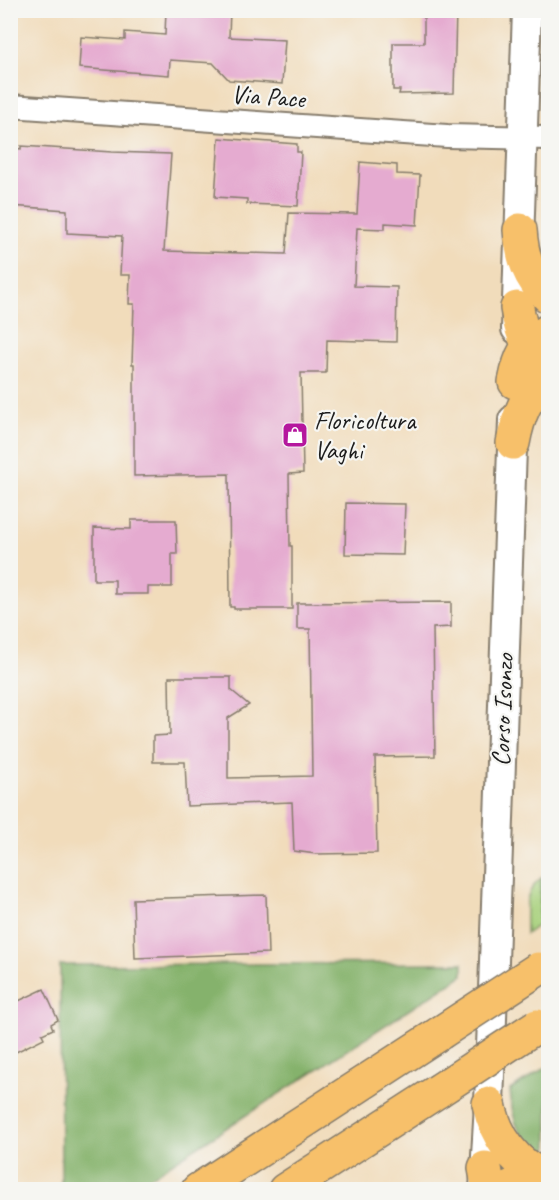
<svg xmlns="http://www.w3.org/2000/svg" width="559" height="1200" viewBox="0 0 559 1200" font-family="Caveat,sans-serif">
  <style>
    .green { fill: #a7d07c; stroke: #62764c; stroke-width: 1.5 }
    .forest { fill: #85b26c; stroke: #506744; stroke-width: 1.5 }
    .building { fill: #e5abd0 }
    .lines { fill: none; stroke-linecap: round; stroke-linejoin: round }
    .minor-casing { stroke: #867c6c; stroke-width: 26 }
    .tertiary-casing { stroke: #867c6c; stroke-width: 32 }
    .trunk-casing { stroke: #867c6c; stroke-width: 36 }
    .minor { stroke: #fff; stroke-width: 22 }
    .tertiary { stroke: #fff; stroke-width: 28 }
    .trunk { stroke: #f7c06b; stroke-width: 33 }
    .trunk-bridge-casing { stroke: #867c6c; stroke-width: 36; stroke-linecap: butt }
    .trunk-bridge { stroke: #f7c06b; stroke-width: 33 }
    .labels { text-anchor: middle; stroke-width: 4.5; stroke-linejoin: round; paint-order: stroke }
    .street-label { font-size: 26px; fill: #1c1c1c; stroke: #f6f6f2 }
    .poi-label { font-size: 26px; fill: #1c1c1c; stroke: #f6f6f2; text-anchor: start }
  </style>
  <rect width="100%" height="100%" fill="#f6f6f2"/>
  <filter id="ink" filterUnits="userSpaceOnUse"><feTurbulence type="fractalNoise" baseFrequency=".0167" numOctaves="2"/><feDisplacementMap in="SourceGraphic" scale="12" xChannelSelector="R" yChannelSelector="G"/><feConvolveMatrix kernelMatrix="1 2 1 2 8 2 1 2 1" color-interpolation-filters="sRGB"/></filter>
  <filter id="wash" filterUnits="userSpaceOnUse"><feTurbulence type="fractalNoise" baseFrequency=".008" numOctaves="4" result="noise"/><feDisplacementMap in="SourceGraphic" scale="24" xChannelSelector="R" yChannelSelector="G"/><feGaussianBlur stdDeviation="1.35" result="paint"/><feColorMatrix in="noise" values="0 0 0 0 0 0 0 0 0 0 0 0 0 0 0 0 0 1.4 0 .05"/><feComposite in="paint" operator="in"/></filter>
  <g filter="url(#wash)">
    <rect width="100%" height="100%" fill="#f1dcbb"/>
    <path class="green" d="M541,878L539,924L526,934C526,912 522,894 541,878Z"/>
    <path class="forest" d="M548,873V919L539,924L541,878Z
      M463,963V975L132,1189H61L60,965Z
      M548,1066V1159C519,1141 512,1123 510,1090Z"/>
    <g id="blocks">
      <path class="building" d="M166,10H230L229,37L285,40L282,84L229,80L213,63L170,60L169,75L79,68L81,37L125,40V32L165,35Z
        M424,10H456L454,93L399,94L400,90H393V43H424Z
        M219,138L297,144V152H301L298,206L247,204V199L215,197Z
        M21,146L112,152L171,154L164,251L286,254L289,213L357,214L360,162L397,165V174L420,175L417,225L385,223V229L357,228L354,286L397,287L396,342L327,340L326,373H301L303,473L289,474L290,546H292V609H234V607H230L229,474L134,476V364H132L134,304H129L130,275H120L122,236L67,233V210L10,206L13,148L21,149Z
        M346,503L405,504L403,555L345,554Z
        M131,520H176L177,554H172V587H148V594H115V580H94V528L131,529Z
        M451,602V627L433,628L435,756L375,757L377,853L316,854L294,851L292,802L187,806L185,762H153V736L170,735L169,677H231V690L249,705L228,718V778L312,776L310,629H297V603Z
        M266,895L268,953L135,958L133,899Z
        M44,989L58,1020L51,1024L53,1029L42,1034L44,1038L10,1055V1005Z"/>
    </g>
  </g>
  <g filter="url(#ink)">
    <use href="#blocks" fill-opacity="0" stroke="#867c6c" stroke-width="1.5"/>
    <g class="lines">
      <g class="minor-casing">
        <path id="minor" d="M10,106L447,136L548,138"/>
      </g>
      <g class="tertiary-casing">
        <path id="tertiary" d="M516,329L527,10
          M484,1190L489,1104L513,420"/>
      </g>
      <g class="trunk-casing">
        <path id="trunk" d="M520,230C522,257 528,277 548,296
          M517,308C520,328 526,349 546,358
          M515,382C520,357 525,344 548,331
          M513,443C518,416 526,394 548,376
          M489,1104C495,1136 516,1167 548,1177
          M485,1168L489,1190
          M198,1190L440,1033
          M285,1190L438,1091
          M503,1190L522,1182L548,1179"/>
      </g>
      <use href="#minor" class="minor"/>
      <use href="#tertiary" class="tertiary"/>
      <use href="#trunk" class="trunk"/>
      <g class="trunk-bridge-casing">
        <path id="trunk-bridge" d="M440,1033L538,969
          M438,1091L537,1026"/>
      </g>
      <use href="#trunk-bridge" class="trunk-bridge"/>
    </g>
  </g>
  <defs>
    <g id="shop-square" transform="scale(1.35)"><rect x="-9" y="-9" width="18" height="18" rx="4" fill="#b5179e" stroke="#f6f6f2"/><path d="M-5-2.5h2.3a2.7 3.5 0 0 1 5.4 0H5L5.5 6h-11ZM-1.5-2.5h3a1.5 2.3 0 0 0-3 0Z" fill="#fff"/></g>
  </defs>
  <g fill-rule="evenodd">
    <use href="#shop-square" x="295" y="435"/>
  </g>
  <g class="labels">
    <g class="street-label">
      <text transform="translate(268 96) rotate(4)" y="9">Via Pace</text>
      <text transform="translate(502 710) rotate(-88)" y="9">Corso Isonzo</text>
    </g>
    <g class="poi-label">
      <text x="314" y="429">Floricoltura<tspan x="314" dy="30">Vaghi</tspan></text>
    </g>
  </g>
  <rect width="559" height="1200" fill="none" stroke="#f6f6f2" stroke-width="36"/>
</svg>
